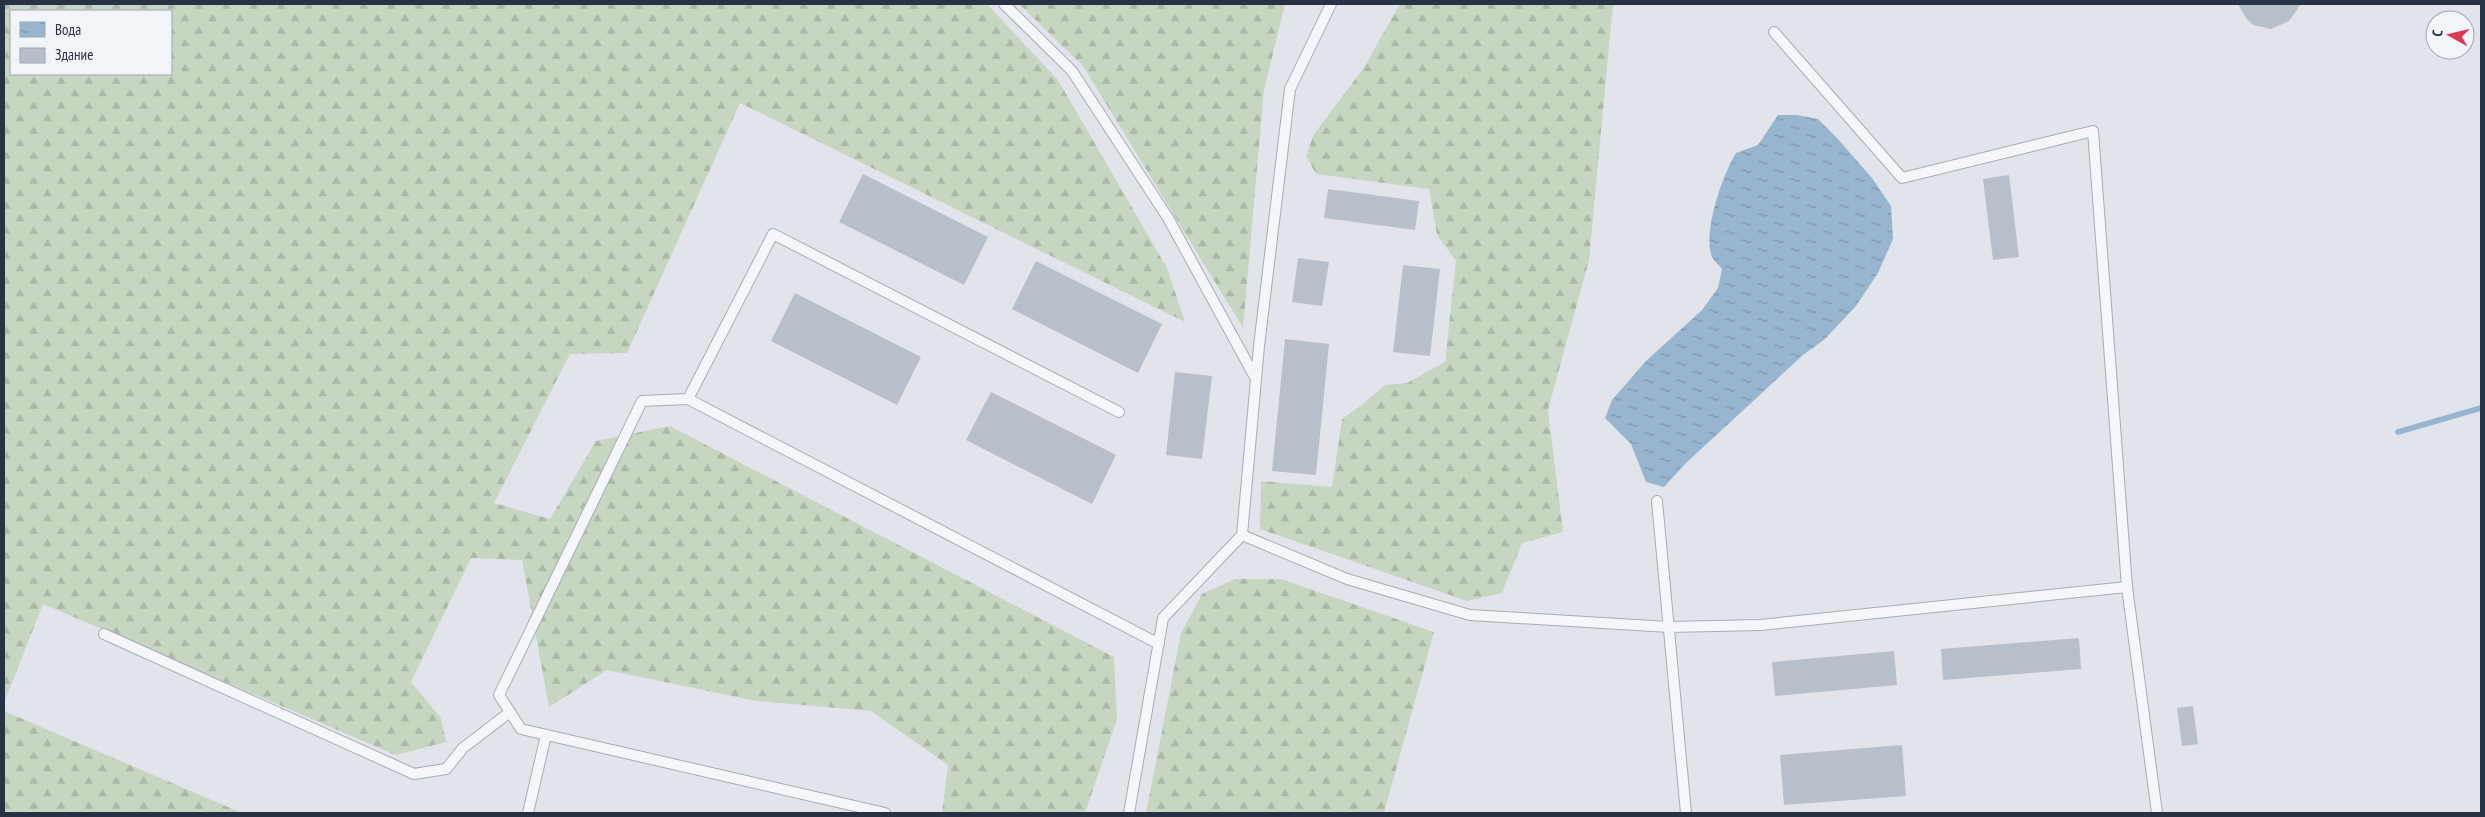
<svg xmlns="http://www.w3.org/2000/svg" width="2485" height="817" viewBox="0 0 2485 817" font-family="'PT Sans Narrow',sans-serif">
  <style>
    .forest { fill: url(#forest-firs); fill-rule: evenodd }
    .water { fill: url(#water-ripples) }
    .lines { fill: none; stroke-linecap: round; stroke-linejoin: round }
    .stream { stroke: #98b5cf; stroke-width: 5.5 }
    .building { fill: #b7bfca }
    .service-casing { stroke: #a5acb6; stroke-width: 12 }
    .service { stroke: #f4f6f9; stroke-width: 10 }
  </style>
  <defs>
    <pattern id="forest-firs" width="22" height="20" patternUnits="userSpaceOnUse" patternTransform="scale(1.25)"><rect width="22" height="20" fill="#c7d6c1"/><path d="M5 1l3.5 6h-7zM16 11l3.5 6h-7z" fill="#abb8a7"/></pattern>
    <pattern id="water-ripples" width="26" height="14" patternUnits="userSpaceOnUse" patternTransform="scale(1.25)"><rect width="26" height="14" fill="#98b5cf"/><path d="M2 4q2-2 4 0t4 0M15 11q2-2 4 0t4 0" fill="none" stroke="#7c94aa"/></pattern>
  </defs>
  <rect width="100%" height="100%" fill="#e1e5eb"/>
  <path class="forest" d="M4,4H987L1058,80L1167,268L1185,322L740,103L627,353L570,354L494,503L550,519L596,441L670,426L1114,657L1117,719L1085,813H942L948,765L871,711L756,701L607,670L549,707L522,560L471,558L411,682L441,718L446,742L396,755L43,604L4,703ZM11,11H171V74H11Z
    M1019,4H1285L1264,90L1243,328L1083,66Z
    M1400,4H1613L1589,260L1548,410L1563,532L1522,543L1502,593L1467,601L1260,529L1261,481L1332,487L1342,419L1363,404L1385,385L1407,383L1445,362L1456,261L1437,235L1429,189L1316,174L1306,156L1314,134L1363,69Z
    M1235,579H1281L1434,632L1384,813H1146L1181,633L1202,594Z
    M4,711L242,813H4Z"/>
  <path class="water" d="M1778,115H1797L1818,119L1837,138L1872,178L1891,206L1893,239L1878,273L1856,306L1825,339L1803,355L1685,464L1664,487L1646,482L1631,444L1605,418L1612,400L1646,361L1702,310L1718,288L1722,269C1719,265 1714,261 1712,257C1702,233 1723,174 1736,153L1758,145Z"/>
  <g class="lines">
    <path class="stream" d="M2398,432L2481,408"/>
  </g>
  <path class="building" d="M2238,4H2301L2289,21L2271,29L2253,25L2246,18Z
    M863,174L988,237L964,285L839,222Z
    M2009,175L2019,257L1993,260L1983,179Z
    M1328,189L1419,201L1415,230L1324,218Z
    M1298,258L1329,262L1322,306L1292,302Z
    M1036,261L1162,324L1138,373L1012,309Z
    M1403,265L1440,269L1430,356L1393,352Z
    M795,293L921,357L897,405L771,341Z
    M1285,339L1329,344L1316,475L1272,471Z
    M1175,372L1212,376L1202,459L1166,455Z
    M991,392L1116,455L1092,504L966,440Z
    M2079,638L2081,669L1943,680L1941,649Z
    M1894,651L1897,685L1775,696L1772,662Z
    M2193,706L2198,744L2182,746L2177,708Z
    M1902,745L1906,796L1784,805L1780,755Z"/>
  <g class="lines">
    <g class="service-casing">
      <path id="service" d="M1004,4L1072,71L1168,218L1256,379
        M1331,4L1290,89L1259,346L1242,535L1347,579L1470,615L1669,627L1760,625L2127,587L2157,813
        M1774,32L1902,178L2093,131L2127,587
        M688,399L773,234L1119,412
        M1657,501L1686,813
        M104,634L414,774L446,769L463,748L510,712
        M528,813L546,735
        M885,813L521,729L499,695L642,401L688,399L1159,644
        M1129,813L1163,618L1242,535"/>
    </g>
    <use href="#service" class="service"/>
  </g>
  <rect width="2485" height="817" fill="none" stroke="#273345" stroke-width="10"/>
  <rect x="10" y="10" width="162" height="65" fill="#f1f4f8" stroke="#a0a7b0"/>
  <rect x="20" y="22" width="25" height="15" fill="url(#water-ripples)" stroke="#a0a7b0"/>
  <text x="55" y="35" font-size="15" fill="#273345">Вода</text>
  <rect x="20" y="48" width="25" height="15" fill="#b7bfca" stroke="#a0a7b0"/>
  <text x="55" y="60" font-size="15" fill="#273345">Здание</text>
  <g transform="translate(2450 35) rotate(278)"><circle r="24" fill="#f1f4f8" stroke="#a0a7b0"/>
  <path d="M0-4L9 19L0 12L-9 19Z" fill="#de3858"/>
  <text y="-8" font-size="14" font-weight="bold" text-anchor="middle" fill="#273345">С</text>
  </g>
</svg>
